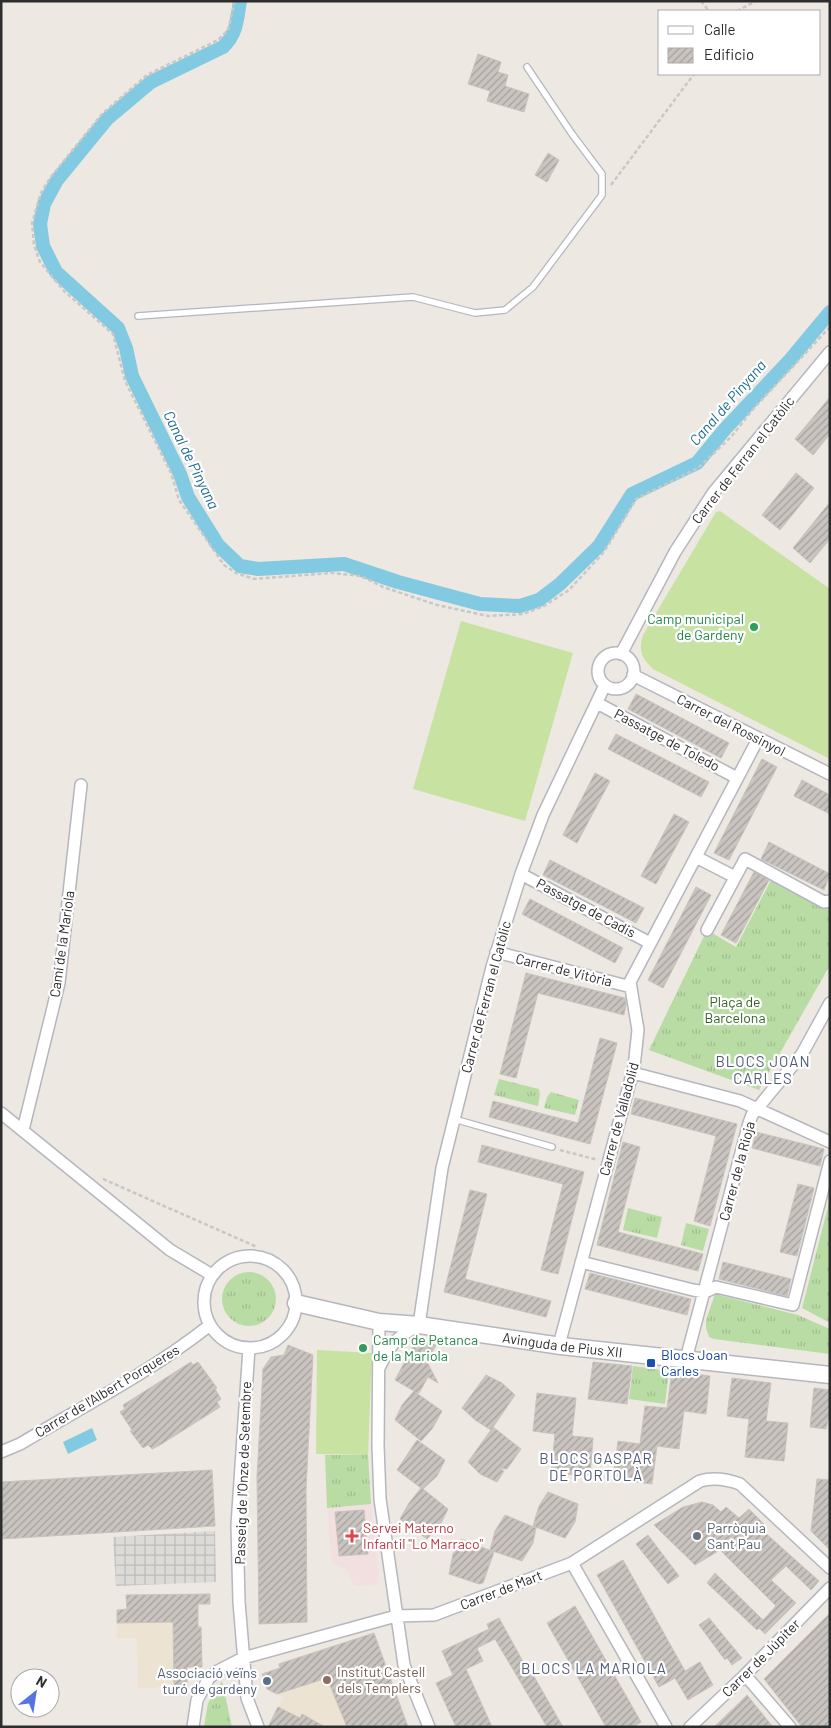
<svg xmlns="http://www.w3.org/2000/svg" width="831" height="1728" viewBox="0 0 831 1728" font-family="Barlow,sans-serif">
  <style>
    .education { fill: #ece3d3 }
    .medical { fill: #f2e0e1 }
    .grass { fill: url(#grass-tufts) }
    .pitch { fill: #c8e2a2 }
    .plaza { fill: url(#plaza-grid) }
    .water { fill: #82cae1 }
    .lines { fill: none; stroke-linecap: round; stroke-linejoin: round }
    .canal { stroke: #82cae1; stroke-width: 14 }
    .building { fill: url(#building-hatch); stroke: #c8c3bb }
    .lane-casing { stroke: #b5b7bf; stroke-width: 8 }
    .street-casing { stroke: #b5b7bf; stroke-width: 14 }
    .secondary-casing { stroke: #b5b7bf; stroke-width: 19 }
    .path { stroke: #c8c8c8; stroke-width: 2.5; stroke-dasharray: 4 2.5; stroke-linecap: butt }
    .lane { stroke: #fff; stroke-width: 5.5 }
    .street { stroke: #fff; stroke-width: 11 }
    .secondary { stroke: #fff; stroke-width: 16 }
    .leisure-dot { fill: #2e9e5b; stroke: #fff; stroke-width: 2 }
    .transit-dot { fill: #1a4fb4; stroke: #fff; stroke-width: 2 }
    .health-dot { fill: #e0444e; stroke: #fff; stroke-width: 2 }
    .worship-dot { fill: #6b7280; stroke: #fff; stroke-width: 2 }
    .education-dot { fill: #8d6e63; stroke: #fff; stroke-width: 2 }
    .service-dot { fill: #5c6f8a; stroke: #fff; stroke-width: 2 }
    .labels { text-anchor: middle; stroke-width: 4.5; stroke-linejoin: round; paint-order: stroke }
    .street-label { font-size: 14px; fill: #2d2d2d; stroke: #fff }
    .leisure-label { font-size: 14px; fill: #27864d; stroke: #fff; text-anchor: end }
    .park-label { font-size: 14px; fill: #326324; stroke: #fff }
    .transit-label { font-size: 14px; fill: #164399; stroke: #fff; text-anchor: start }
    .health-label { font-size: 14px; fill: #be3a42; stroke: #fff; text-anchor: start }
    .worship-label { font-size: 14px; fill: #5b616d; stroke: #fff; text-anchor: start }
    .education-label { font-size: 14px; fill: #785e54; stroke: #fff; text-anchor: start }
    .service-label { font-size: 14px; fill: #4e5e75; stroke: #fff; text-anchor: end }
    .water-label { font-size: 15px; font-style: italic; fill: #1e6b90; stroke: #fff }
    .neighbourhood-label { font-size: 15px; letter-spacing: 1px; fill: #525a79; stroke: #fff }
  </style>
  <defs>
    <pattern id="grass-tufts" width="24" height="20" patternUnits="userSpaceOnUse" patternTransform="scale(1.25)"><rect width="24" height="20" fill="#b9dca5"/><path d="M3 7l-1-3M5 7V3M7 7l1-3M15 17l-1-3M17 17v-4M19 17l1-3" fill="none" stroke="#9fbd8e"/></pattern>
    <pattern id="plaza-grid" width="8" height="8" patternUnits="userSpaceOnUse" patternTransform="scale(1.25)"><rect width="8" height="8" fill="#dddbd8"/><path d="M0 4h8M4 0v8" fill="none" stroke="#bebcba"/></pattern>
    <pattern id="building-hatch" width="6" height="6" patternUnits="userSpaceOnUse" patternTransform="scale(1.25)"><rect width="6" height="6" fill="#c9c4c0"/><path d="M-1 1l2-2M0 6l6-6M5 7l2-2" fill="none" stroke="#a4a09c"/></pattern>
  </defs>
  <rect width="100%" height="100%" fill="#ede8e1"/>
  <path class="education" d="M210,1594V1604L198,1605V1626L201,1627L202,1667H191V1662H187V1687L138,1688L137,1638H117V1610L132,1609L127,1605L126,1595Z
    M374,1633L408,1727H269L283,1697L267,1689L262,1674L280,1668L278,1663Z"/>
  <path class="medical" d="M371,1504L379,1584L355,1586L346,1569L332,1564L327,1508Z"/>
  <path class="grass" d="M772,878L830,909V965L759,1090L649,1050L707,930L736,947Z
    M499,1079L539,1089L540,1095L538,1106L494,1095Z
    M551,1092L579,1100L575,1115L544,1108L547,1097Z
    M830,1199V1323L802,1308Z
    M628,1208L662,1217L657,1238L623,1230Z
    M686,1223L709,1229L703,1251L681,1245Z
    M222 1299a27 27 0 1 1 54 0a27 27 0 1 1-54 0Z
    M715,1294L798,1315L830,1329V1354L714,1339L709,1337L706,1328V1320Z
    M633,1366L669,1371L665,1404L629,1399Z
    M325,1455H368L371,1504L327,1508Z
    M222,1681L232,1727H204L208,1703Z"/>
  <path class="pitch" d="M720,511L830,589V759L653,669C642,659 638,650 643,635L716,512Z
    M461,621L573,653L525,821L413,789Z
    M317,1350L372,1353L368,1455L316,1454Z"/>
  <path class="plaza" d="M215,1531L216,1582L116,1586L113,1537Z"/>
  <path class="water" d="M92,1428L97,1440L68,1454L63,1442Z"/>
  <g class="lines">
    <path class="canal" d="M240,1C237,19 237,34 223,47L151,82L107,119L57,180L44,204L40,224L43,246L56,272L118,328L126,348L132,376L180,474L188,497L218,545L240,566L258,569L344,564L398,582L480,604L520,606L539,600L560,584L599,546L632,494L697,463L725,429L790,360L830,312"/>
  </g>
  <path class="building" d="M478,54L501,62L498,72L508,75L505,86L529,94L524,112L487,101L490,91L468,84Z
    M548,153L559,160L547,182L535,175Z
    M830,397V434L813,455L795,439Z
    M796,473L814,488L780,530L762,515Z
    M830,502V539L810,563L793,548Z
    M636,694L729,743L721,758L628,709Z
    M616,734L709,782L701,797L608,749Z
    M762,759L777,767L729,860L714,853Z
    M595,773L610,781L577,843L563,835Z
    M802,780L830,795V814L794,796Z
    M674,814L689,822L656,884L641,876Z
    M769,842L830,874L824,890L761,859Z
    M550,860L644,908L636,923L543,875Z
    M754,872L769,880L736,943L721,935Z
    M696,887L711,895L663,988L648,980Z
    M530,899L623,948L615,963L522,914Z
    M526,973L625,998L626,1005L624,1015L538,993L516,1078L500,1074Z
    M600,1038L617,1043L590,1144L489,1117L493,1101L578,1123Z
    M635,1098L737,1124L710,1226L694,1221L716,1136L631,1114Z
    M756,1132L824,1149L820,1166L752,1148Z
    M623,1142L640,1147L618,1232L703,1254L698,1271L597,1245Z
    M482,1145L584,1172L558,1274L541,1270L563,1184L478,1162Z
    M798,1184L814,1188L797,1256L780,1252Z
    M470,1190L487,1194L465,1279L551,1301L546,1317L444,1292Z
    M723,1262L791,1279L787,1296L719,1279Z
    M590,1273L691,1299L687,1315L585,1289Z
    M421,1340L436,1345L427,1362L438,1383L428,1377L419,1393L415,1392L442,1411L432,1429L421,1441L395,1420L402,1405L414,1391L395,1380L416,1341Z
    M288,1345L313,1355L306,1489L307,1622L259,1624L257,1477L263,1369L271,1357L284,1355Z
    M191,1362L193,1365L198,1362L217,1388L215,1389L221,1399L217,1402L220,1407L160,1445L152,1449L148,1445L143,1448L130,1431L132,1430L120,1412L125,1409L123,1405Z
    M593,1362L632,1366L627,1404L588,1399Z
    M672,1371L710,1376L706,1414L684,1411L679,1449L657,1446L652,1484L613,1479L618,1441L640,1444L645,1406L667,1408Z
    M486,1375L502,1383L515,1395L491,1430L475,1420L462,1408Z
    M732,1378L771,1383L766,1421L788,1423L784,1461L745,1457L749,1419L727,1416Z
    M814,1388L830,1390V1412L826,1429L810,1427Z
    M537,1393L576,1398L572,1436L593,1438L590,1476L551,1473L555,1434L533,1431Z
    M493,1427L521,1449L507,1469L498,1468L504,1471L497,1482L480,1474L468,1462Z
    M417,1440L445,1460L437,1476L423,1489L448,1509L440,1525L427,1539L400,1519L409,1503L421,1488L397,1470Z
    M212,1470L215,1526L1,1539V1482Z
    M817,1479L830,1480V1550L811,1531Z
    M548,1492L578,1504L575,1522L565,1538L533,1526L539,1506Z
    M702,1502L713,1505L721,1512L726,1507L739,1518L749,1509L765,1525L761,1529L819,1581L811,1590L786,1566L771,1580L796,1603L765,1634L759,1628L757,1630L707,1583L715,1573L763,1620L776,1606L720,1550L695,1565L654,1525L683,1507Z
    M364,1510L368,1554L339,1556L335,1512Z
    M505,1515L536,1528L533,1543L522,1561L490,1550L495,1531Z
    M648,1535L679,1576L668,1584L636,1544Z
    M461,1539L494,1552L483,1583L479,1584L449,1574L453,1554Z
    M623,1560L685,1671L700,1662L713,1685L688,1700L675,1678L659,1687L597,1575Z
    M210,1594V1604H198V1627H201L202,1667H187V1687H174L173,1622L117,1623V1610L127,1609L126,1595Z
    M575,1606L641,1722L633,1727H606L547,1623Z
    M830,1613V1727H802L764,1679Z
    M499,1618L526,1667L528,1666L563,1727H547L495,1639L477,1648L483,1661L466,1669L492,1727H456L436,1683L453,1675L442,1651L489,1629L487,1624Z
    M709,1618L742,1658L732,1665L727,1658L725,1660L699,1625Z
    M374,1633L408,1727H347L327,1678L277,1694L267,1689L262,1674L280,1668L279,1664Z
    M747,1695L773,1727H714L740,1702Z
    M278,1707L300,1718L302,1714L325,1727H268Z"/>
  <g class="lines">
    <g class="lane-casing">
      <path id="lane" d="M138,316L413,297L475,313L505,310L533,287L602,195V174L572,134L527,67
        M454,1119L552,1147"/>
    </g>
    <g class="street-casing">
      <path id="street" d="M598 671a18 18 0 1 1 36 0a18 18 0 1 1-36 0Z
        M621,654L675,552L713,493L830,352
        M633,675L830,774
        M597,703L737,778
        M696,857L735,877
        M521,874L650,943
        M707,930L745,859L824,902L830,901
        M496,952L631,987
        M633,1073L740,1101L830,1142
        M1,1113L170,1250L212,1275
        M23,1130L59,983L81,785
        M204 1302a46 46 0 1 1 92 0a46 46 0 1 1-92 0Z
        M581,1262L693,1290L705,1292L716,1287L793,1305L830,1161
        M379,1322L378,1446L380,1499L404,1665L429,1727
        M559,1345L634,1067L638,1030L630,982L758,739
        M249,1348L237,1525L239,1602L247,1698L258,1727
        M686,1359L749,1123L752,1115L802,1054L830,1003
        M379,1368C390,1345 396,1337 419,1325L442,1168L492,967L521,874L543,815L605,685
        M1,1452L20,1444C84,1406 152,1371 210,1325
        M572,1563L666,1727
        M745,1675L790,1727
        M193,1727L197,1700L209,1678L218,1671L243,1658L396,1616L434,1615L572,1563L700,1481C714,1477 726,1479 740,1484L830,1568
        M690,1727L745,1675L830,1588"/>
    </g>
    <g class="secondary-casing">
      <g id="secondary">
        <path id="s1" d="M296,1303L379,1322L419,1325L561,1346L830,1375"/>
      </g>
    </g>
    <path class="path" d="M235,1L228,30L218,40L147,75L102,114L50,178L41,193L32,223L34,245L40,262L64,291L113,334L125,381L171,473L179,500L224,565L236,573L254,579L332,573L361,576L383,587L437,605L488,616L523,614L544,606L569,590L604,552L636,499L698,468L731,437L754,408L830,327
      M701,1L709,11
      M737,11L756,1
      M611,185L694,74
      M560,1150L598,1160
      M103,1179L257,1247"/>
    <use href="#lane" class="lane"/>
    <use href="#street" class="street"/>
    <use href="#secondary" class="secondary"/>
  </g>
  <g class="leisure-dot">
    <circle cx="754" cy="627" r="5"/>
    <circle cx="363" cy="1348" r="5"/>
  </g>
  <rect class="transit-dot" x="646" y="1358" width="10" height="10" rx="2.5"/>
  <path class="health-dot" d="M349.5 1528.5h5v5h5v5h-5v5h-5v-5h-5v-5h5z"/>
  <circle class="worship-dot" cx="697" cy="1536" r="5"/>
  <circle class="education-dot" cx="327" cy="1680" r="5"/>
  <circle class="service-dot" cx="267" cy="1681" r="5"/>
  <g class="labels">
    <g class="street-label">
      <text transform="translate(743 460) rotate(-52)" y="5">Carrer de Ferran el Catòlic</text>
      <text transform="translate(731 725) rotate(27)" y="5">Carrer del Rossinyol</text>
      <text transform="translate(667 740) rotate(28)" y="5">Passatge de Toledo</text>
      <text transform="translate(586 908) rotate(28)" y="5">Passatge de Cadis</text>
      <text transform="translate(62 944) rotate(-82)" y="5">Camí de la Mariola</text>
      <text transform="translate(564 970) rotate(14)" y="5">Carrer de Vitòria</text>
      <text transform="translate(486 997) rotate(-75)" y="5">Carrer de Ferran el Catòlic</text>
      <text transform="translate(619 1119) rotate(-75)" y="5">Carrer de Valladolid</text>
      <text transform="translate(737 1171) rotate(-75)" y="5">Carrer de la Rioja</text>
      <text dy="5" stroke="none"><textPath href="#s1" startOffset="270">Avinguda de Pius XII</textPath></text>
      <text transform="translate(107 1391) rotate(-31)" y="5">Carrer de l'Albert Porqueres</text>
      <text transform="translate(243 1473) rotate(-88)" y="5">Passeig de l'Onze de Setembre</text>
      <text transform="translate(501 1590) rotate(-21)" y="5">Carrer de Mart</text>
      <text transform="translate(761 1658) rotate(-45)" y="5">Carrer de Júpiter</text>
    </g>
    <g class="leisure-label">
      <text x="744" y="624">Camp municipal<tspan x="744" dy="16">de Gardeny</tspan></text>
      <text x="373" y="1345" text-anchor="start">Camp de Petanca<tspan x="373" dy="16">de la Mariola</tspan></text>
    </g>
    <g class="park-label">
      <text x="735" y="1007">Plaça de<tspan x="735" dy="16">Barcelona</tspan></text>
    </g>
    <g class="transit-label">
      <text x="661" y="1360">Blocs Joan<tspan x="661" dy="16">Carles</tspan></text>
    </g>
    <g class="health-label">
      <text x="363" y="1533">Servei Materno<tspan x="363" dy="16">Infantil "Lo Marraco"</tspan></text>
    </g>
    <g class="worship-label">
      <text x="707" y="1533">Parròquia<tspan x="707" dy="16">Sant Pau</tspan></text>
    </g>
    <g class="education-label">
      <text x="337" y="1677">Institut Castell<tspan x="337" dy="16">dels Templers</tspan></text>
    </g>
    <g class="service-label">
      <text x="257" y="1678">Associació veïns<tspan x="257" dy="16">turó de gardeny</tspan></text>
    </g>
    <g class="water-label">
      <text transform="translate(728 403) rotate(-49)" y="5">Canal de Pinyana</text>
      <text transform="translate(191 460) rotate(64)" y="5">Canal de Pinyana</text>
    </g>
    <g class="neighbourhood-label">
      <text x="763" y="1067">BLOCS JOAN<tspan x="763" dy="17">CARLES</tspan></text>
      <text x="596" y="1464">BLOCS GASPAR<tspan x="596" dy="17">DE PORTOLÀ</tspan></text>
      <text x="594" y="1674">BLOCS LA MARIOLA</text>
    </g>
  </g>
  <rect width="831" height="1728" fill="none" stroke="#2d2d2d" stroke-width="5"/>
  <rect x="658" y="10" width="162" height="65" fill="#ffffff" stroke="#ababab"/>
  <rect x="668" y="26" width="25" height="8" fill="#ffffff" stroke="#ababab"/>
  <text x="704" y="35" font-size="15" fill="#2d2d2d">Calle</text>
  <rect x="668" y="48" width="25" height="15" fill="url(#building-hatch)" stroke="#ababab"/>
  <text x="704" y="60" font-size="15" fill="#2d2d2d">Edificio</text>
  <g transform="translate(35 1693) rotate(30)"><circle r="24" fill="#ffffff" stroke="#ababab"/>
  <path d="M0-4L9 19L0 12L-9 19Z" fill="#5673e5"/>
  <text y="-8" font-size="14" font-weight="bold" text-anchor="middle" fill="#2d2d2d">N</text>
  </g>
</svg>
